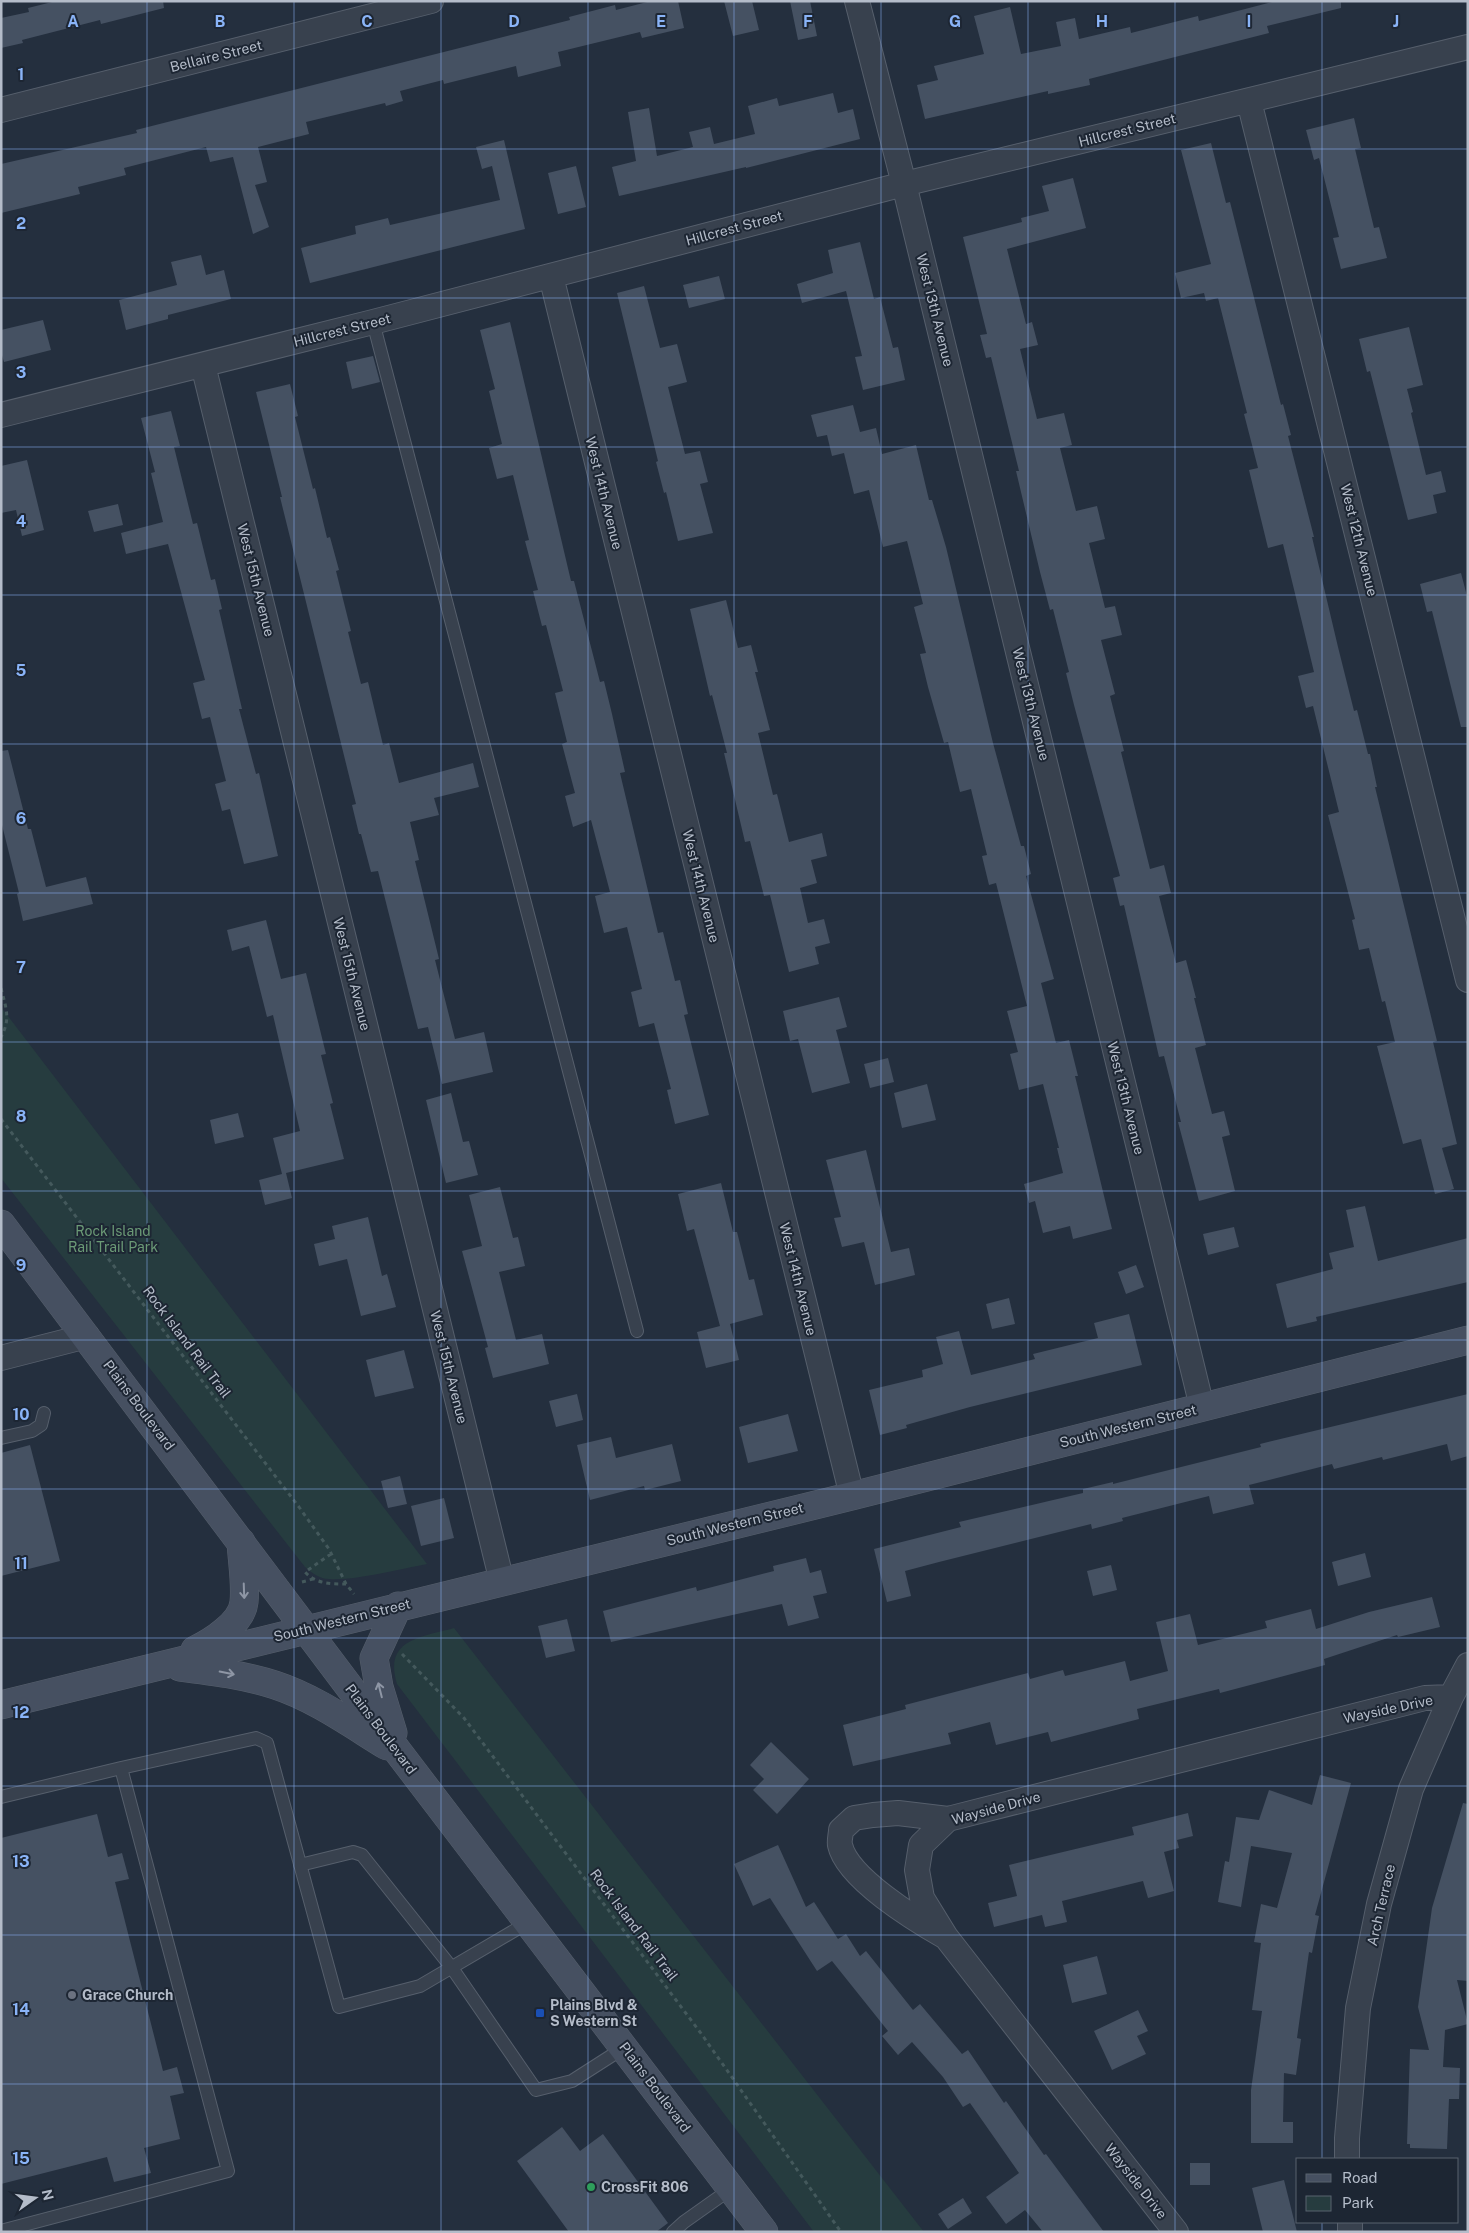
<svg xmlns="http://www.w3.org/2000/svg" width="1469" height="2233" viewBox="0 0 1469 2233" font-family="'Public Sans',sans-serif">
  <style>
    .green { fill: #263c3f }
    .building { fill: #455162 }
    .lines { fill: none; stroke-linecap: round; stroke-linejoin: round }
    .service-casing { stroke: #565f6c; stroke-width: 14 }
    .minor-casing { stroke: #565f6c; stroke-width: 26 }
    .secondary-casing { stroke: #565f6c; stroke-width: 29 }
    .path { stroke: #44595c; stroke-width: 3; stroke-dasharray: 4 4; stroke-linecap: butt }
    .service { stroke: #38414e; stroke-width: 12 }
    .minor { stroke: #38414e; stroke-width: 24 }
    .secondary { stroke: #465061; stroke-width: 28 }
    .oneway { stroke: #8e96a5 }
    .grid { fill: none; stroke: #8ab4f8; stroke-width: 1; stroke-opacity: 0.55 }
    .worship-dot { fill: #6b7280; stroke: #1d2633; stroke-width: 2 }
    .transit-dot { fill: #1a4fb4; stroke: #1d2633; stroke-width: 2 }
    .leisure-dot { fill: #2e9e5b; stroke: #1d2633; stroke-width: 2 }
    .labels { text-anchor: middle; stroke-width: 4; stroke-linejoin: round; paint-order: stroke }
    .street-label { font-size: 14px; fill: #b4bcc9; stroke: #1d2633 }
    .park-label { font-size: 14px; fill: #6b9a76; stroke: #1d2633 }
    .poi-label { font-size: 14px; font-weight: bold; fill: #b4bcc9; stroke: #1d2633; text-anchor: start }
    .grid-label { font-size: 16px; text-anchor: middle; font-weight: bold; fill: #8ab4f8; stroke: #1d2633; stroke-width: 4; stroke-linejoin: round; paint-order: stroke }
  </style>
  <rect width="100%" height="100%" fill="#242f3e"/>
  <path class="green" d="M1,1007L427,1564C401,1569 354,1581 329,1579C320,1579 312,1573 305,1567L1,1178Z
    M454,1628L924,2232H814L397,1684C383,1639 422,1637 454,1628Z"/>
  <path class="building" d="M56,1H163L164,8L101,24L100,20L22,40L23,43L1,48V18L29,12L28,8Z
    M651,1H678L684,28L642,38L640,32L558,52L561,66L518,77L516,66L444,84L443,80L400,91L403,101L386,106L385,103L306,122L309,134L258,147L267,182L255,185L269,227L253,234L233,157L210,162L206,147L124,168L126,175L78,187L80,194L1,213V164L137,133L136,130L570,20L569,17L615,5L616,10Z
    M724,1H752L759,30L733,36Z
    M790,1H810L817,36L798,40Z
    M1276,1H1341V8L1267,26L1269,33L1089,79L1090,85L1048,94V91L925,119L917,85L938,80L934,66L984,54L974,16L1010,7L1021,54L1061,46L1056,22L1075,18L1079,39L1130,27L1131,33L1198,16L1199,21Z
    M833,93L838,113L853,109L860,139L746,168V167L619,196L612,167L636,161L628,112L649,108L657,156L693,147L689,132L710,127L714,144L755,134L748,106L777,98L779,106Z
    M1354,118L1361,148L1355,149L1374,228L1379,227L1387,258L1341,269L1333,238L1339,237L1319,158L1314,160L1306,130Z
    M504,140L525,229L310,283L301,248L356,234L355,226L388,218L390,225L500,200L492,166L482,169L476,147Z
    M1211,143L1226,203L1230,202L1281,405L1283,404L1291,435L1288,436L1314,537H1312L1338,647L1354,711L1357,710L1368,754H1370L1377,787H1375L1437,1041L1433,1042L1457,1144L1442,1148L1454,1189L1435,1194L1421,1139L1403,1144L1377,1046L1395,1042L1385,1001L1382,1002L1369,948L1359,950L1352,920L1355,919L1328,815L1339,812L1313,706L1306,708L1298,676L1314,672L1283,544L1268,548L1249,470L1258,468L1244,414L1247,413L1218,298L1206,301L1204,293L1181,298L1175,273L1211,264L1181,150Z
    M576,166L586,207L558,214L548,173Z
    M1073,178L1086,228L1007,249L1026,324L1032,322L1038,345L1020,349L1037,419L1064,413L1072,445L1060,448L1076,511L1097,506L1105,539L1089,543L1105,608L1115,606L1122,635L1101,640L1115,694L1110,696L1124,751L1121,752L1150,869L1164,865L1171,893L1159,896L1176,963L1186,960L1196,998H1194L1206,1045L1195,1048L1212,1114L1224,1111L1230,1135L1222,1137L1235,1191L1199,1201L1178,1122H1181L1164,1056L1159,1057L1124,905L1120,906L1113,878L1120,876L1074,705L1066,673L1069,672L1053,609L1050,610L1040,572L1016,471H1019L991,357L986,358L980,335L987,334L963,237L1022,222L1021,218L1049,211L1042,186Z
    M860,242L874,299L880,297L893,348L898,347L905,380L863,390L855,357L862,356L846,291L802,303L797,284L833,273L828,250Z
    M201,255L206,275L224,270L231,299L168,315V319L126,330L119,300L177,285L171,262Z
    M719,276L725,299L689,308L683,285Z
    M644,286L660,348L677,344L687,382L668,387L685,454L700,451L708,482L700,484L713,533L678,541L666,492L664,493L656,462L658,461L617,293Z
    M43,320L51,350L4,362L1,352V330Z
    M510,322L571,581H574L600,682L604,681L612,714L625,772L620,773L658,933L663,932L675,981L680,980L688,1014L684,1015L709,1115L675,1124L667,1090L671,1089L654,1023L639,1027L631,992L642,989L627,927L604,933L595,896L610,892L591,820L573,827L565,796L575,793L562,744L567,742L555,693L563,691L546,625L542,626L533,591L538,590L525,541L529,540L513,475L497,479L489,448L502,444L489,391L495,389L480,330Z
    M1409,327L1423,385L1407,389L1413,412L1411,413L1426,475L1441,471L1446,492L1433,495L1437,513L1408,520L1370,371L1367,372L1359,339Z
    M373,356L380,382L352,389L346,362Z
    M290,384L298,416L295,417L313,489L315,488L327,538L330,537L339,570L336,571L351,631L348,632L361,684L368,682L383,745L389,743L399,783L473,763L479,787L434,798L439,815L410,822L419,860L415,861L439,959L435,960L455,1039L484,1032L493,1072L442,1084L428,1027L418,1029L378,871L371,872L361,834H359L352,805L356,804L280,497H282L256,392Z
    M853,405L860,432L876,428L882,454L916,445L929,500H932L946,547L993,743L1021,846H1024L1031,874L1026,876L1054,979L1041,983L1056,1043L1069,1040L1078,1076H1075L1112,1229L1073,1239L1070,1226L1043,1233L1035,1201L1029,1203L1024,1184L1063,1173L1057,1148H1059L1043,1084L1019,1090L1010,1054L1018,1052L1007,1011L1027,1006L996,883L989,885L982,856L987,855L971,789L960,792L948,742L944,743L928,687L920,654L926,653L914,607L923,604L907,541L883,547L869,490L854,494L844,453L832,456L827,435L817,437L811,415Z
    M171,411L180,446L174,447L193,524L197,523L211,580L215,579L222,609L219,610L242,709H239L256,774L259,773L278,856L244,864L230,809L222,811L215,784L226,781L210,717L202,719L193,683L205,680L168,544L126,554L121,533L163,522L151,473L155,472L141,418Z
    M27,460L44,530L22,536L16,510L1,513V466Z
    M118,504L123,525L94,532L88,511Z
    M1461,573L1468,600V727H1461L1432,611L1427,612L1420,584Z
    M726,600L738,648L751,645L758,672H755L770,730L758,733L773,795L777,794L789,842L822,833L827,856L811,860L817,883L800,888L808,923L824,919L830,943L815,947L819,964L789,972L770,895L764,896L750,841L745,842L724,753H727L712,695L710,696L690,609Z
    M8,750L28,829H31L46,887L86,877L93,904L23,921L17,894L19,893L1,821V751Z
    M266,920L281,979L306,973L326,1054L321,1055L333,1103L330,1104L344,1159L286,1173L292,1198L265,1205L259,1180L282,1174L273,1138L300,1131L273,1015L267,1017L249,946L232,951L227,930Z
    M839,997L847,1027L836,1030L850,1083L812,1093L798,1039L790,1041L783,1011Z
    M888,1058L894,1082L870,1088L864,1064Z
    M927,1084L936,1120L902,1128L894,1093Z
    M451,1093L463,1142L469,1141L478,1175L446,1183L426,1100Z
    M238,1113L244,1137L215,1144L210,1120Z
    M866,1150L891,1252L909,1248L915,1275L875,1285L864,1242L842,1247L834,1218L841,1217L826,1160Z
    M721,1183L733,1232H737L749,1280L754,1279L763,1315L730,1324L739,1360L706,1368L697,1332L720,1326L694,1229L687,1231L678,1194Z
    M500,1187L513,1238L518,1237L525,1266L499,1272L516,1340L542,1334L549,1364L493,1378L485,1348L488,1347L462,1251L482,1246L469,1195Z
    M1365,1206L1378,1261L1468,1238V1282L1316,1317L1317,1321L1287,1328L1276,1284L1333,1269L1329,1253L1354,1247L1346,1210Z
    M368,1217L382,1276L387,1274L396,1307L361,1316L347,1259L319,1266L314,1244L335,1239L332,1226Z
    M1234,1227L1239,1247L1208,1255L1203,1234Z
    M1136,1265L1144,1287L1126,1294L1118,1272Z
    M1009,1298L1015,1324L992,1329L986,1304Z
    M1129,1314L1142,1365L970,1407L906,1425L907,1428L880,1435L869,1390L923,1377L922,1370L943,1364L936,1337L959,1331L971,1375L1035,1359L1033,1354L1098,1338L1094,1323Z
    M404,1350L414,1388L375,1397L366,1360Z
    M577,1394L583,1420L556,1427L549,1401Z
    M1468,1394V1456L1451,1461L1447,1444L1383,1460L1382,1457L1334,1469L1332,1464L1249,1485L1254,1504L1213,1514L1209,1496L1122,1518L1123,1521L1092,1529L1091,1524L939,1562L905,1571L911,1596L887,1602L874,1549L961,1527L959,1522L1083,1493V1489L1113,1482V1484L1261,1447L1260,1444Z
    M788,1414L798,1451L748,1463L739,1427Z
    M611,1437L616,1458L672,1444L681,1481L645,1490L644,1486L590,1500L577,1445Z
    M30,1445L60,1561L1,1576V1453Z
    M400,1476L407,1504L388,1508L381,1481Z
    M444,1498L454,1538L421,1546L411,1506Z
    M1365,1553L1371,1577L1338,1586L1332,1562Z
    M806,1558L810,1573L821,1570L827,1593L813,1596L819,1618L788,1626L782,1604L611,1642L603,1611L696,1587L697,1591L774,1571L773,1566Z
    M1111,1565L1117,1590L1093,1596L1087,1571Z
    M1432,1597L1440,1627L1398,1637L1397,1635L1324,1659L1325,1665L1220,1693L1219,1689L1137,1709L1139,1719L1051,1742L1048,1732L996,1745L990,1722L948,1733L951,1744L853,1766L843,1725L906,1709L905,1705L1028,1673L1030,1679L1063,1670L1065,1676L1125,1661L1130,1681L1168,1671L1156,1622L1190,1614L1198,1645L1267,1628L1265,1621L1311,1609L1316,1629L1369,1612Z
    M567,1619L575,1651L546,1658L538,1626Z
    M771,1742L809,1779L777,1814L753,1790L764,1779L750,1765Z
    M1320,1775L1351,1783L1315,1915L1319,1916L1312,1953L1309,1952L1297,2038L1301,2039L1296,2075L1284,2073L1283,2122H1293V2143H1251V2090L1262,2011L1252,2010L1261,1943L1254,1942L1261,1904L1277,1908L1292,1853L1251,1846L1241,1907L1218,1902L1225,1861L1229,1862L1236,1817L1259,1820L1269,1790L1312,1805Z
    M1463,1803L1468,1804V1981L1457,1980L1468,2024L1445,2030L1443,2067L1460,2068L1459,2099H1449L1447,2149L1410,2148V2144H1407L1410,2049L1429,2050L1418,2007L1432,1908Z
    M1188,1813L1193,1836L1177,1840L1179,1848L1164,1852L1174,1891L1148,1898L1143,1881L1062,1901L1067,1922L1045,1927L1042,1915L994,1927L988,1903L1017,1896L1009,1865L1134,1835L1132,1827Z
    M97,1814L108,1857L122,1853L129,1879L115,1882L163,2071L177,2067L184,2093L170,2096L180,2139L144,2148L151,2173L114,2182L107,2157L1,2184V1838Z
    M778,1845L806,1907L814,1902L838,1939L846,1934L860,1956L866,1951L913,2010L920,2004L962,2054L968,2050L1004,2103L1006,2101L1044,2155L1046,2154L1104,2232H1043L1025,2210L1006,2224L986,2197L1019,2173L970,2103L963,2107L943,2077L912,2042L898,2055L882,2036L888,2031L832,1961L817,1971L770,1898L753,1906L734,1864Z
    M1097,1956L1107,1994L1072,2003L1063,1965Z
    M1138,2010L1148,2031L1137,2036L1146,2054L1112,2070L1094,2031Z
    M562,2127L580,2151L603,2134L668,2223L656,2232H569L517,2161Z
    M1190,2163H1210V2185H1190Z
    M1284,2180L1297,2232H1263L1252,2188Z
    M963,2198L972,2213L948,2229L938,2214Z"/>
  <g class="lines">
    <g class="service-casing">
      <path id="service" d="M373,322L637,1331
        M1,1438L32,1431L41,1425L44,1413
        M121,1768L256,1738L267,1743L339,2007L420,1986L529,1922
        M1,1797L121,1768L228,2171L1,2231
        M300,1865L353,1852L362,1855L452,1968L536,2090L572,2081L625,2047
        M673,2232L684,2222L732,2188"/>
    </g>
    <g class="minor-casing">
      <path id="minor" d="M857,1L904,184L1202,1407
        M1249,101L1468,980
        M1,110L431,1
        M551,276L852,1496
        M203,365L502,1582
        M1,415L373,322L904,184L1468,47
        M1,1358L87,1336
        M944,1936C916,1920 847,1878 840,1845C839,1841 841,1834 841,1830L854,1818L873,1815L898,1813L948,1819
        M1347,2159V2138L1358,2008L1379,1904L1411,1789L1451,1697L1468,1665
        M1350,2222V2232
        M1176,2232L946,1937L922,1898L917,1870L921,1845L948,1819L1425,1698L1451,1697"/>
    </g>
    <g class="secondary-casing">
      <path id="secondary" d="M1,1224L399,1753L764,2232
        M195,1650C212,1642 242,1623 244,1602C246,1583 242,1561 241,1542
        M180,1667C212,1671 244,1675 275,1685C315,1698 351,1724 387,1746
        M1,1705L852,1496L1468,1340
        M393,1733L379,1687L374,1658L398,1606"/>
    </g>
    <path class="path" d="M1,988C6,1008 11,1019 1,1037
      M1,1119L299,1507L329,1549L346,1584L354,1594
      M331,1554L305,1572C316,1584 331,1584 346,1584
      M302,1582L313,1579
      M402,1654L464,1718L700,2032L841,2232"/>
    <use href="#service" class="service"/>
    <use href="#minor" class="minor"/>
    <use href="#secondary" class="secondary"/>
  </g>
  <defs><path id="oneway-shaft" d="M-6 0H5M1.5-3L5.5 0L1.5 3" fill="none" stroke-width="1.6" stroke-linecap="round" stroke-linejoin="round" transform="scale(1.25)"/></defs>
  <g class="oneway">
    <use href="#oneway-shaft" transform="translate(244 1591) rotate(88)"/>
    <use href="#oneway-shaft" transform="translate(227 1673) rotate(11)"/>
    <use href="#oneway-shaft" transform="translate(380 1690) rotate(-104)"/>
  </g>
  <path class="grid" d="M147,1V2232M294,1V2232M441,1V2232M588,1V2232M734,1V2232M881,1V2232M1028,1V2232M1175,1V2232M1322,1V2159M1,149H1468M1,298H1468M1,447H1468M1,595H1468M1,744H1468M1,893H1468M1,1042H1468M1,1191H1468M1,1340H1468M1,1489H1468M1,1638H1468M1,1786H1468M1,1935H1468M1,2084H1468M1322,2222V2232"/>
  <circle class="worship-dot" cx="72" cy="1995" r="5"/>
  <rect class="transit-dot" x="535" y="2008" width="10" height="10" rx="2.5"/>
  <circle class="leisure-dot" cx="591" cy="2187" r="5"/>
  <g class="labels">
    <g class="street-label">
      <text transform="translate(216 56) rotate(-14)" y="5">Bellaire Street</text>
      <text transform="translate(1127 130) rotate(-14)" y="5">Hillcrest Street</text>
      <text transform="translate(734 228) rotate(-15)" y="5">Hillcrest Street</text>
      <text transform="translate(935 310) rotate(76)" y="5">West 13th Avenue</text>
      <text transform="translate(342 330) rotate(-14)" y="5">Hillcrest Street</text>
      <text transform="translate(604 493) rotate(76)" y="5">West 14th Avenue</text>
      <text transform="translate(1359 540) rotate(76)" y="5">West 12th Avenue</text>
      <text transform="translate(256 580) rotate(76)" y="5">West 15th Avenue</text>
      <text transform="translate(1031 704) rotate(76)" y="5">West 13th Avenue</text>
      <text transform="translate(701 886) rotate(76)" y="5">West 14th Avenue</text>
      <text transform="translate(352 974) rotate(76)" y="5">West 15th Avenue</text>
      <text transform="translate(1126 1098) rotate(76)" y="5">West 13th Avenue</text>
      <text transform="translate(798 1279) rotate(76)" y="5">West 14th Avenue</text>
      <text transform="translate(187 1342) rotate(53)" y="5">Rock Island Rail Trail</text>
      <text transform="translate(449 1367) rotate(76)" y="5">West 15th Avenue</text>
      <text transform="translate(139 1405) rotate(53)" y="5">Plains Boulevard</text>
      <text transform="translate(1128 1426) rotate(-14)" y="5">South Western Street</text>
      <text transform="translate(735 1524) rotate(-14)" y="5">South Western Street</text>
      <text transform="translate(342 1620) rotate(-14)" y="5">South Western Street</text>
      <text transform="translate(1388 1709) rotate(-12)" y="5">Wayside Drive</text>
      <text transform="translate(381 1729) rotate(53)" y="5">Plains Boulevard</text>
      <text transform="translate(996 1808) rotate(-15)" y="5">Wayside Drive</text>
      <text transform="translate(1381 1905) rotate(-77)" y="5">Arch Terrace</text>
      <text transform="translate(634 1925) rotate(53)" y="5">Rock Island Rail Trail</text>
      <text transform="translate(655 2087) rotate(53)" y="5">Plains Boulevard</text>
      <text transform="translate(1136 2181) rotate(52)" y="5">Wayside Drive</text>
    </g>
    <g class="park-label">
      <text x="113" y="1236">Rock Island<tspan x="113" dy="16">Rail Trail Park</tspan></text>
    </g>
    <g class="poi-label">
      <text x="82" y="2000">Grace Church</text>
      <text x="550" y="2010">Plains Blvd &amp;<tspan x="550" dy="16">S Western St</tspan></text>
      <text x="601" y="2192">CrossFit 806</text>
    </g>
  </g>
  <g class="grid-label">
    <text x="73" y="27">A</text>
    <text x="220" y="27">B</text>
    <text x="367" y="27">C</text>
    <text x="514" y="27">D</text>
    <text x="661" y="27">E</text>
    <text x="808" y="27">F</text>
    <text x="955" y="27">G</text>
    <text x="1102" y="27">H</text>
    <text x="1249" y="27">I</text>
    <text x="1396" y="27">J</text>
    <text x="21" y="80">1</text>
    <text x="21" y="229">2</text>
    <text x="21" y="378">3</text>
    <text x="21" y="527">4</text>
    <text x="21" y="676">5</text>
    <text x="21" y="824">6</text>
    <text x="21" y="973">7</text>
    <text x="21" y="1122">8</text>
    <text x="21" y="1271">9</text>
    <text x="21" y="1420">10</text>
    <text x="21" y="1569">11</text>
    <text x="21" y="1718">12</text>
    <text x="21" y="1867">13</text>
    <text x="21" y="2015">14</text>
    <text x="21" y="2164">15</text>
  </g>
  <rect width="1469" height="2233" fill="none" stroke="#b4bcc9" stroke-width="5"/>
  <rect x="1296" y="2158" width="162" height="65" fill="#1d2633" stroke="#59626f"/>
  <rect x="1306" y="2174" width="25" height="8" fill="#465061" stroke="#59626f"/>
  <text x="1342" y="2183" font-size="15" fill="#b4bcc9">Road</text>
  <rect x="1306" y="2196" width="25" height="15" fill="#263c3f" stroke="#59626f"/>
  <text x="1342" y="2208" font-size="15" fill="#b4bcc9">Park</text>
  <g transform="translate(35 2198) rotate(76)" stroke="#1d2633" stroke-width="4" paint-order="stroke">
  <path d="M0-4L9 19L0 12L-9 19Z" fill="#b4bcc9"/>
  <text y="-8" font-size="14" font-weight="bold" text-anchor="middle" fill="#b4bcc9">N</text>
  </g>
</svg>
